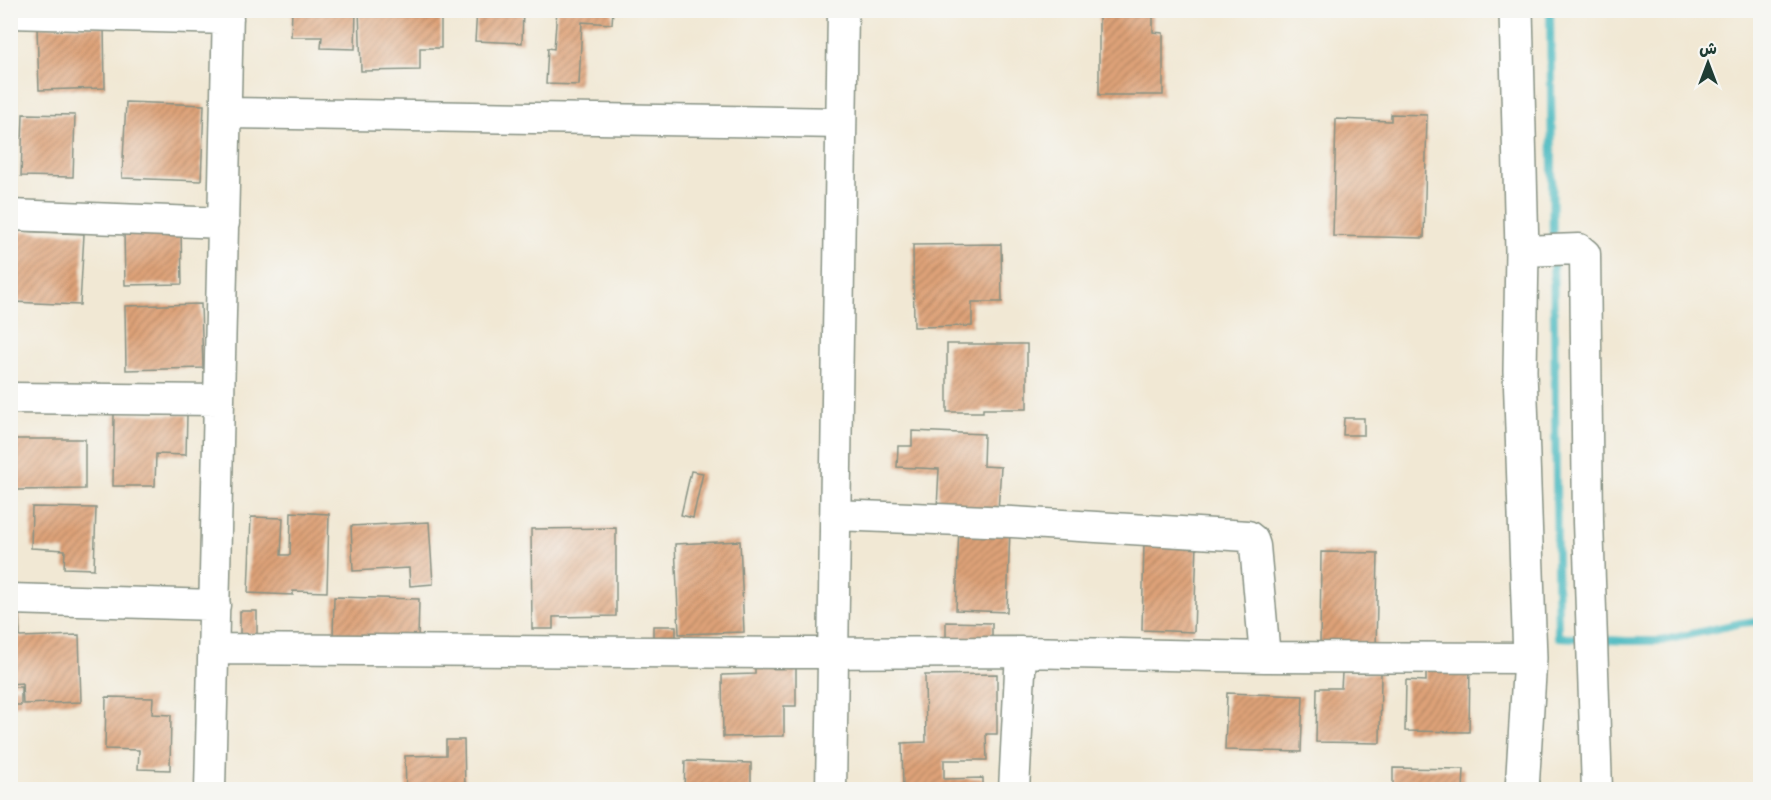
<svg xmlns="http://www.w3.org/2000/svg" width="1771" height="800" viewBox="0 0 1771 800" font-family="Kalam,'Playpen Sans Arabic',sans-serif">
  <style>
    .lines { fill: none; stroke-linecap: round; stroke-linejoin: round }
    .stream { stroke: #4ab9c0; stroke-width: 8 }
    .building { fill: url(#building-hatch) }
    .minor-casing { stroke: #889284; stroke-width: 33 }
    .tertiary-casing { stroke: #889284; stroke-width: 36 }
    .minor { stroke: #fff; stroke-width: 30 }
    .tertiary { stroke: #fff; stroke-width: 33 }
  </style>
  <defs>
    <pattern id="building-hatch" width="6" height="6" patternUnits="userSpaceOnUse" patternTransform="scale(1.5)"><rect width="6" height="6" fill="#dea278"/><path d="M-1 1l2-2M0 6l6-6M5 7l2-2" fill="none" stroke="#b38563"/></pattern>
  </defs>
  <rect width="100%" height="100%" fill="#f6f6f2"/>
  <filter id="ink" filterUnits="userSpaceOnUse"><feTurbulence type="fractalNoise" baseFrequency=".0167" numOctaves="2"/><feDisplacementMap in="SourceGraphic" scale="12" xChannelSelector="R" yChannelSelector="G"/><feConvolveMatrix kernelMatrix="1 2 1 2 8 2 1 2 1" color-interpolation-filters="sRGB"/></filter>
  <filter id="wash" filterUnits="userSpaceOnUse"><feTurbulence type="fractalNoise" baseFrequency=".008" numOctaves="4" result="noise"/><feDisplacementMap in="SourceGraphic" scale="24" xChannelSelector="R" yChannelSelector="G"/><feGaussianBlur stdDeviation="1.35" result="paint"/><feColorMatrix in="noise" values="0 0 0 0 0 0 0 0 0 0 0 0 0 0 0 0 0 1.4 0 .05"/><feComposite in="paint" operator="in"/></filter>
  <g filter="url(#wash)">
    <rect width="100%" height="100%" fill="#f1e8d4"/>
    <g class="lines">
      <path class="stream" d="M1550,10L1558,637L1626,641H1661L1741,623L1760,621"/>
    </g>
    <g id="blocks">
      <path class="building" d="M292,10H356L355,49L321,48L322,37H291Z
        M359,10H441V48H420V70L361,71Z
        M477,10H523L522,43L475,41Z
        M557,10H613L612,24L582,22L579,85L546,84L548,48L554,49Z
        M1099,10H1153V32L1163,33V95H1099Z
        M104,26L105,88L39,90L37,27Z
        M126,102L204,105L201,181L122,178Z
        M23,114L75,115L73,177L21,176Z
        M1391,114L1427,115L1424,238L1333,236L1336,119L1391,121Z
        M181,230L182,284L125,285L124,231Z
        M17,231L84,234L80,305L13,302Z
        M1001,244L1002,302H972V326L914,327L913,245Z
        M201,304L203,368L126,370L125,306Z
        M947,344H1027V409H983V412H947Z
        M114,414L187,415L186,455L156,454L155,486H113Z
        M1344,418H1364V435H1343Z
        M912,431L984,434L983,466L1001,467L998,511L937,508L939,469L897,467L898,446H912Z
        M15,439H85V489L16,490Z
        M691,471L703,473L693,518L681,515Z
        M32,507L96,508L94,569L64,568L65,550L31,548Z
        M291,512L329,514L327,592L293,591V595L248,593L251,517L283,518L281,555H290Z
        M429,522L433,584L410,586L409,568L353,571L351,526Z
        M959,525L1010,528L1007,612L956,610Z
        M616,528V616L553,617V629H532L531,529Z
        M740,541L744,632L679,634L675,544Z
        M1144,542L1197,543L1194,632L1142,630Z
        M1321,552L1378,553L1376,650L1320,649Z
        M334,597L419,599L418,639L333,638Z
        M240,611H257V634H240Z
        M19,615L20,637L79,635L81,702L23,704L22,683L10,684V616Z
        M946,622L992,623V644H946Z
        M653,626H676V647H653Z
        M1426,662L1470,663L1469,732L1405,731L1406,680L1426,681Z
        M796,665V706H784V736L723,737L722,675L755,674V666Z
        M1342,673H1381L1380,743L1316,742L1317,688H1341Z
        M997,674V734H986L987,760H944V779L983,778V790H903L902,743L926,742L925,675Z
        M10,687H21V705H10Z
        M1227,693L1303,696L1301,752L1225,750Z
        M106,697L153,698L152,714L171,715L170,770L138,769L139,750L105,749Z
        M446,740H464L465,788L406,790L405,756L446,755Z
        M685,761L751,763V790H684Z
        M1393,768L1464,769L1463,790H1393Z"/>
    </g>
  </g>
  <g filter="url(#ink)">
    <use href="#blocks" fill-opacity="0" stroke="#889284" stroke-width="1.5"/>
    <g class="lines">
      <g class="minor-casing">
        <path id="minor" d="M10,13L228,19
          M226,113L841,123
          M10,215L224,223
          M1522,251L1579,249L1585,254L1588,522L1597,790
          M10,398L219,400
          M835,515L1012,522L1248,536L1253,540L1255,546L1265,657
          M10,599L215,605
          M213,649L789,653L1021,652L1265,657L1530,658
          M210,790L228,10
          M831,790L843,10
          M1014,790L1021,652"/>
      </g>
      <g class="tertiary-casing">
        <path id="tertiary" d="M1516,10L1522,251L1520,371L1530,658L1522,790"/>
      </g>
      <use href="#minor" class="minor"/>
      <use href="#tertiary" class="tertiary"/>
    </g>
  </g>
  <rect width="1771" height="800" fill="none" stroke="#f6f6f2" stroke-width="36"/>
  <g transform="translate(1708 63)" stroke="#f6f6f2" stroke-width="4.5" paint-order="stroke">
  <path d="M0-4.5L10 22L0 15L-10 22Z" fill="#1f3d34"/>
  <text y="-9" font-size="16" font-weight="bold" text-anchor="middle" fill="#1f3d34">ش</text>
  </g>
</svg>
